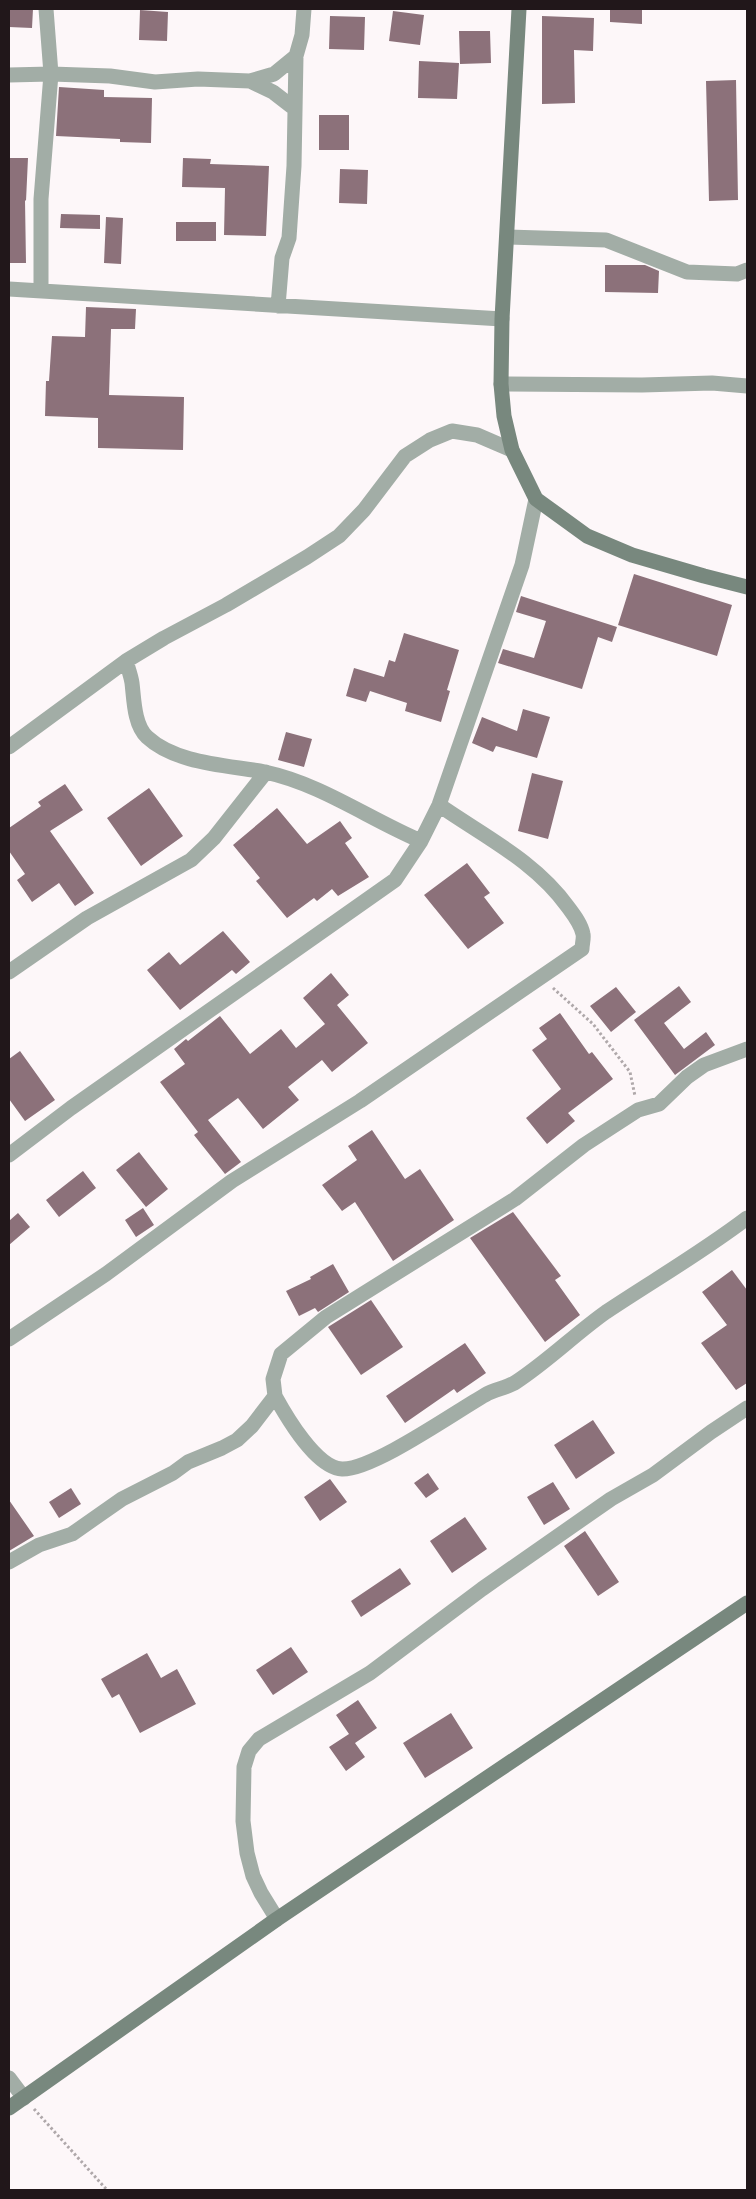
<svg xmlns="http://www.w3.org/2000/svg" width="756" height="2199" viewBox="0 0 756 2199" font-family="Commissioner,sans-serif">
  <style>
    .building { fill: #8c717a }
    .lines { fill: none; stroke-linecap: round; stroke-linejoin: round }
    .path { stroke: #afa8aa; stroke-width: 3; stroke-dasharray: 2.5 2.5; stroke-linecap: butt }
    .street { stroke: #a2ada6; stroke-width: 15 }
    .secondary { stroke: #78887e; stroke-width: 15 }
  </style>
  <rect width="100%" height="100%" fill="#fdf7f9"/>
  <path class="building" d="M9,9H33L32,28L9,27Z
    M610,9H642V24L610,22Z
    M140,10L168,12L167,41L139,40Z
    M393,11L424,15L420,45L389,41Z
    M330,16L365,17L364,50L329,49Z
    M542,16L594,18L593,51L574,50L575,103L542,104Z
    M459,31H490L491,63L460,64Z
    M419,61L459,63L457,99L418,98Z
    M736,80L738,200L709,201L706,81Z
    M59,87L104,90V97L152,98L151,143L120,142V139L56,136Z
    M319,115H349V150H319Z
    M9,158H28L26,201L25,200L26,263H9Z
    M183,158L211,159L210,164L269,166L266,236L224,235L225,188L182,187Z
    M340,169L368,170L367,204L339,203Z
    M61,214L100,215V229L60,228Z
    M106,217L123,218L121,264L104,263Z
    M176,222H216V241H176Z
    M605,265H645L659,271L658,293L605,292Z
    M86,307L136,309L135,329H111L109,395L184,397L183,450L98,448V418L45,416L46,381H49L52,336L85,337Z
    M634,574L732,605L717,656L618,625Z
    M521,596L617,627L612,642L598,637L582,689L498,663L503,649L534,658L546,621L516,612Z
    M404,633L459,650L447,690L450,691L441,722L405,711L407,703L370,691L366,702L346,696L354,668L384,677L389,660L395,662Z
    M523,709L550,717L537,758L496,746L493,752L472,743L482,717L517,731Z
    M286,732L312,739L304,767L278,760Z
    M532,773L563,781L548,839L518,831Z
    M65,784L83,810L50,831L94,893L75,906L59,883L32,902L17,880L25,874L9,851V828L41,806L38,802Z
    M149,788L183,836L141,866L107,818Z
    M277,808L307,844L340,821L352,838L345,843L369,877L338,896L332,889L317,901L314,898L287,918L256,881L260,878L233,845Z
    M467,863L490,893L484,897L504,923L468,949L424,895Z
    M223,931L250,962L236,974L232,970L180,1010L147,970L169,952L180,965Z
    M331,973L349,995L337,1005L368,1043L332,1072L322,1060L288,1087L299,1100L263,1129L238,1098L208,1120L241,1162L225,1174L194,1135L198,1132L160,1082L185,1064L174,1049L186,1039L188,1041L220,1016L250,1054L281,1029L296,1048L325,1024L303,998Z
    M679,986L691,1002L664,1023L684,1049L706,1032L715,1045L675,1075L634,1020Z
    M616,987L636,1012L611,1032L590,1006Z
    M560,1013L589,1054L592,1052L613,1079L568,1113L575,1121L547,1144L526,1118L561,1089L532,1050L547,1039L539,1028Z
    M20,1051L55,1100L25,1121L9,1099V1059Z
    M372,1130L405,1179L420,1169L454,1220L393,1261L355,1202L342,1211L322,1185L357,1160L348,1146Z
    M139,1152L168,1189L146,1207L116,1170Z
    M83,1171L96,1188L59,1217L46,1200Z
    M143,1208L154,1225L136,1237L125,1220Z
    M513,1212L561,1276L555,1280L580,1315L545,1342L470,1238Z
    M18,1213L30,1227L9,1245V1221Z
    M333,1264L349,1292L318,1312L315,1308L299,1316L286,1291L311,1279L310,1277Z
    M732,1270L747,1290V1383L736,1390L701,1343L727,1325L702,1292Z
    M371,1300L403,1347L361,1375L328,1327Z
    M465,1343L486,1373L457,1393L454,1389L405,1423L386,1396Z
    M593,1420L615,1453L576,1479L554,1445Z
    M428,1473L439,1489L426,1498L414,1483Z
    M330,1479L347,1502L320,1521L304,1497Z
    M553,1482L570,1509L544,1525L527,1497Z
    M71,1488L81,1504L59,1518L49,1502Z
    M9,1500L34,1536L9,1551Z
    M465,1517L487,1549L452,1573L430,1541Z
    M585,1531L619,1582L598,1596L564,1546Z
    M400,1568L411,1584L361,1617L351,1601Z
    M291,1647L308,1672L273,1695L256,1670Z
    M147,1653L161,1678L177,1669L196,1704L140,1733L119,1694L112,1698L101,1679Z
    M358,1700L377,1728L355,1743L365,1757L346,1771L329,1747L349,1734L336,1715Z
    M451,1713L473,1748L425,1778L403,1743Z"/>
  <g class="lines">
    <path class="path" d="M553,988L593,1024L630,1072L635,1096
      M34,2109L107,2190"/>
    <path class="street" d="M9,75L51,74L110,76L155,82L198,79L250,81L274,74L296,56
      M250,81L273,92L295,109
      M507,237L606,240L687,272L737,274L747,270
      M9,289L502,319
      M41,290V199L51,74L46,9
      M278,306L282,258L289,238L294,166L296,56L302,35L304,9
      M501,384L642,385L712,383L747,386
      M126,661C128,668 131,676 132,683C134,699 134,725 147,737C176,764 228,765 265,772C321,784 369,819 421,841
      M9,747L126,661L164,638L226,605L307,557L339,536L364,510L405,456L430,440L452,431L477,435L512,450
      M9,972L87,918L191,860L214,838L266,772
      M9,1155L71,1108L395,880L421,841L439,805L522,565L536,499
      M9,1339L106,1274L232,1181L360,1101L582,949C582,944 584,938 583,934C581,924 574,915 568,907C535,861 485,837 439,805
      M275,1396C286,1416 316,1468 342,1469C373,1470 455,1412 485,1395C495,1389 507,1388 516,1382C548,1361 575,1334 606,1312C654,1280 701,1253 747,1218
      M9,1562L39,1545L72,1534L122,1499L173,1473L188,1462L222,1448L237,1440L252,1426L275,1396L273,1379L281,1354L326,1317L515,1199L584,1145L638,1110L659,1104L687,1077L704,1065L747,1049
      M277,1919L261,1893L253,1876L247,1853L243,1821L244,1767L249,1751L259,1739L370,1673L482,1589L611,1499L653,1475L711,1432L747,1408
      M9,2078L24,2098"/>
    <path class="secondary" d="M519,9L502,319L501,384L504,416L512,450L536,499L587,536L632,555L704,576L747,587
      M9,2108L277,1919L747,1603"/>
  </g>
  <rect width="756" height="2199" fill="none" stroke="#21171a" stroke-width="20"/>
</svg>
